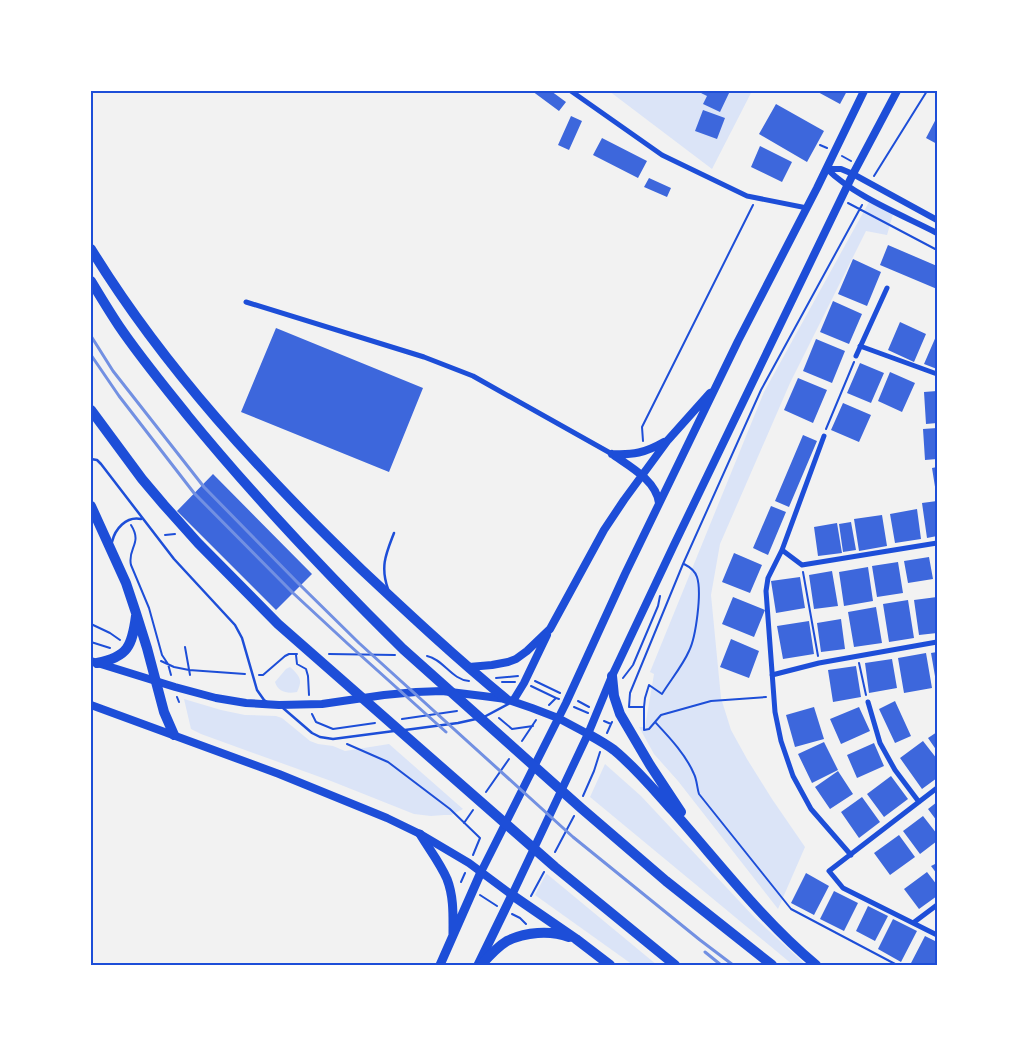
<svg xmlns="http://www.w3.org/2000/svg" width="1028" height="1056" viewBox="0 0 1028 1056" font-family="'Archivo Narrow',sans-serif">
  <style>
    .green { fill: #dbe4f7 }
    .building { fill: #3d67dc }
    .lines { fill: none; stroke-linecap: round; stroke-linejoin: round }
    .path { stroke: #1d4ed8; stroke-width: 2 }
    .service { stroke: #1d4ed8; stroke-width: 2.5 }
    .minor { stroke: #1d4ed8; stroke-width: 5 }
    .tertiary { stroke: #1d4ed8; stroke-width: 6 }
    .secondary { stroke: #1d4ed8; stroke-width: 8 }
    .trunk { stroke: #1d4ed8; stroke-width: 9 }
    .motorway { stroke: #1d4ed8; stroke-width: 10 }
    .rail { stroke: #7290e2; stroke-width: 3 }
    .neatline { fill: none; stroke: #1d4ed8; stroke-width: 2 }
  </style>
  <rect width="100%" height="100%" fill="#f2f2f2"/>
  <path class="green" d="M609,91H752L712,169Z
    M869,202L893,214L887,235L866,231L790,383L720,544L711,595L721,698L731,730L747,759L772,799L805,847L778,909L678,781L654,754L639,727H645L654,674L650,672L764,392Z
    M290,667C300,676 303,680 297,692C287,694 278,692 275,682L286,669Z
    M184,699L221,710L245,715L276,716L282,718L310,741L318,744L333,746L345,751L389,744L463,809L451,815H444L431,816L414,814L331,781L201,734L191,729Z
    M605,764L641,796L755,918L806,965H793L590,797Z
    M546,874H547L657,965H633L535,895Z"/>
  <path class="building" d="M532,91H551L566,102L559,111Z
    M702,91H730L720,112L703,104L707,96L701,93Z
    M816,91H847L840,104Z
    M776,104L824,131L807,162L759,134Z
    M703,110L725,118L717,139L695,131Z
    M571,116L582,121L569,150L558,145Z
    M937,117V144L926,138Z
    M602,138L647,161L638,178L593,155Z
    M760,146L792,162L782,182L751,167Z
    M649,178L671,188L667,197L644,187Z
    M888,245L937,266V289L880,265Z
    M853,259L881,272L867,306L838,294Z
    M833,301L862,314L849,344L820,332Z
    M900,322L926,334L914,362L888,350Z
    M276,328L423,388L389,472L241,412Z
    M937,334V369L924,364Z
    M816,339L845,351L832,383L803,371Z
    M860,363L884,373L871,403L847,393Z
    M890,372L915,383L902,412L878,401Z
    M798,378L827,390L813,423L784,410Z
    M937,391V423L926,424L924,392Z
    M843,403L871,415L859,442L831,430Z
    M937,428V459L925,460L923,429Z
    M803,435L817,441L789,507L775,501Z
    M937,467V493H936L932,468Z
    M213,474L312,574L276,610L177,511Z
    M937,501V536L927,538L922,503Z
    M771,506L786,512L768,555L753,548Z
    M917,509L921,539L895,543L890,514Z
    M882,515L887,546L859,551L854,519Z
    M851,522L856,550L843,552L839,524Z
    M837,523L842,553L818,556L814,527Z
    M734,553L762,565L750,593L722,582Z
    M929,557L933,579L908,583L904,561Z
    M898,562L903,593L877,597L872,566Z
    M868,567L873,601L844,606L839,572Z
    M832,571L838,606L814,609L809,575Z
    M800,577L805,608L776,613L771,581Z
    M733,597L765,610L754,637L722,624Z
    M937,597V633L919,635L914,600Z
    M908,600L914,638L889,642L883,604Z
    M876,607L882,643L854,647L848,612Z
    M841,619L845,649L821,652L817,623Z
    M809,621L814,654L783,659L777,626Z
    M731,639L759,651L749,678L720,667Z
    M937,652V682H936L931,653Z
    M926,653L932,688L904,693L898,658Z
    M892,659L897,688L869,693L865,663Z
    M856,666L861,697L833,702L828,670Z
    M895,701L911,736L895,743L879,709Z
    M814,707L824,739L795,747L786,715Z
    M859,707L870,731L841,744L830,719Z
    M937,732V751L928,738Z
    M923,741L937,759V778L922,789L900,758Z
    M824,742L838,770L812,783L798,754Z
    M874,743L884,766L857,778L847,755Z
    M838,771L853,794L830,809L815,787Z
    M891,776L908,799L884,817L867,794Z
    M862,797L880,822L859,838L841,812Z
    M937,802V821L928,809Z
    M923,816L937,834V841L920,854L903,831Z
    M899,835L915,857L890,875L874,853Z
    M937,863V874L931,866Z
    M927,872L937,885V896L919,909L904,889Z
    M806,873L829,886L814,915L791,903Z
    M834,891L858,903L844,931L820,919Z
    M868,906L888,916L875,941L856,931Z
    M893,919L917,931L901,962L878,949Z
    M925,936L937,942V963L936,965H910Z"/>
  <g class="lines">
    <path class="path" d="M820,145L827,148
      M842,156L851,161
      M874,176L927,91
      M848,203L937,250
      M826,429L854,362
      M643,441L642,427L753,205
      M131,525C143,544 127,548 131,565L149,608L162,655L168,664L171,675
      M165,535L175,534
      M803,572L818,656
      M91,624L110,633L120,640
      M91,642L110,648
      M185,647L190,675
      M329,654L395,655
      M296,655L297,664L306,669L308,676L309,695
      M427,656C443,659 452,680 469,681
      M161,661L174,667L189,670L245,674
      M859,663L866,695
      M259,675H263L285,656L289,654H297
      M496,678L518,676
      M623,678L633,665L658,606L660,596
      M535,681L560,693
      M502,682H515
      M531,686L556,698
      M177,697L179,702
      M578,701L589,707
      M549,705L556,698L559,699
      M574,707L588,713
      M629,707L630,693L683,564L761,390L862,205
      M629,707H644V730L649,729L661,715L711,701L766,697
      M644,707L645,698L649,685L662,694C670,681 683,665 689,651C696,637 702,592 697,577C695,571 690,567 684,564
      M312,714L316,722L333,729L375,723
      M499,718L512,729L533,726
      M402,719L457,711
      M604,721L611,724L612,722
      M656,723C670,738 686,755 694,774C697,780 697,788 699,794L791,909L897,965
      M607,733L611,724
      M522,741L536,720
      M347,744L388,762L450,809L480,838L473,855
      M486,792L509,759
      M583,796L594,771L600,752
      M464,823L473,810
      M555,852L574,816
      M461,882L465,873
      M480,895L497,906
      M531,896L544,872
      M512,914L520,918L526,924"/>
    <path class="service" d="M91,459L97,460L101,464L174,559L235,625L242,638L257,690L264,700L267,702
      M112,542C115,529 126,516 141,519
      M388,589C380,566 386,554 394,533
      M283,708L312,733L320,737L333,739L394,731
      M484,717L510,703
      M405,730L458,723L476,719"/>
    <path class="minor" d="M571,91L662,155L747,196L807,208
      M246,302L424,357L473,376L612,454
      M860,346L937,374
      M856,356L887,288
      M824,436L782,550L768,578L766,591L775,712L781,741L793,776L811,809L851,855
      M782,550L802,565L937,543
      M772,675L819,663L937,642
      M868,702L880,743L895,770L919,802
      M937,788L829,871L843,888L937,935
      M913,923L937,905"/>
    <path class="tertiary" d="M827,169C854,196 902,215 937,233
      M827,169H841L853,174L937,220"/>
    <path class="secondary" d="M612,454C629,466 656,480 659,503
      M612,454C633,455 645,453 664,442
      M91,661L175,687L216,698L246,703L279,705L322,704L384,695L416,692L442,691L483,696L506,699L532,708L558,718L588,734
      M469,667L492,665L508,662L516,659L527,651L550,629L604,530L624,500L668,440L710,393
      M513,701L524,683L547,635
      M91,705L279,774L387,818L420,834L469,863L512,895L588,734L612,676L673,547L853,174L897,91
      M481,872L566,703L625,574L738,341L817,188L864,91"/>
    <path class="trunk" d="M420,834C429,849 440,863 447,879C454,897 453,916 453,935
      M440,965L481,872
      M478,965L512,895"/>
    <path class="motorway" d="M91,249C164,368 262,474 362,570C409,614 456,658 506,699
      M91,281C100,296 109,311 119,326C140,357 164,386 188,416C255,498 328,575 403,649L581,808L666,881L772,965
      M91,410L142,479L164,505L198,543L278,624L555,867L675,965
      M91,506L126,583L136,613L147,648L164,712L174,735
      M97,663C128,657 132,646 136,616
      M612,676L614,696L620,714L650,765L681,812
      M588,734C597,739 606,744 614,750C636,768 654,790 673,811C719,863 762,920 816,965
      M512,895L576,939L610,965
      M481,965C489,956 497,947 507,941C525,932 550,930 569,937"/>
    <path class="rail" d="M91,336L113,371L204,487L298,583L359,643L573,837L700,940L733,965
      M91,355L119,396L194,493L293,593L348,644L446,732
      M705,952L721,965"/>
  </g>
  <rect width="1028" height="1056" fill="none" stroke="#ffffff" stroke-width="185"/>
  <rect x="92" y="92" width="844" height="872" class="neatline"/>
</svg>
